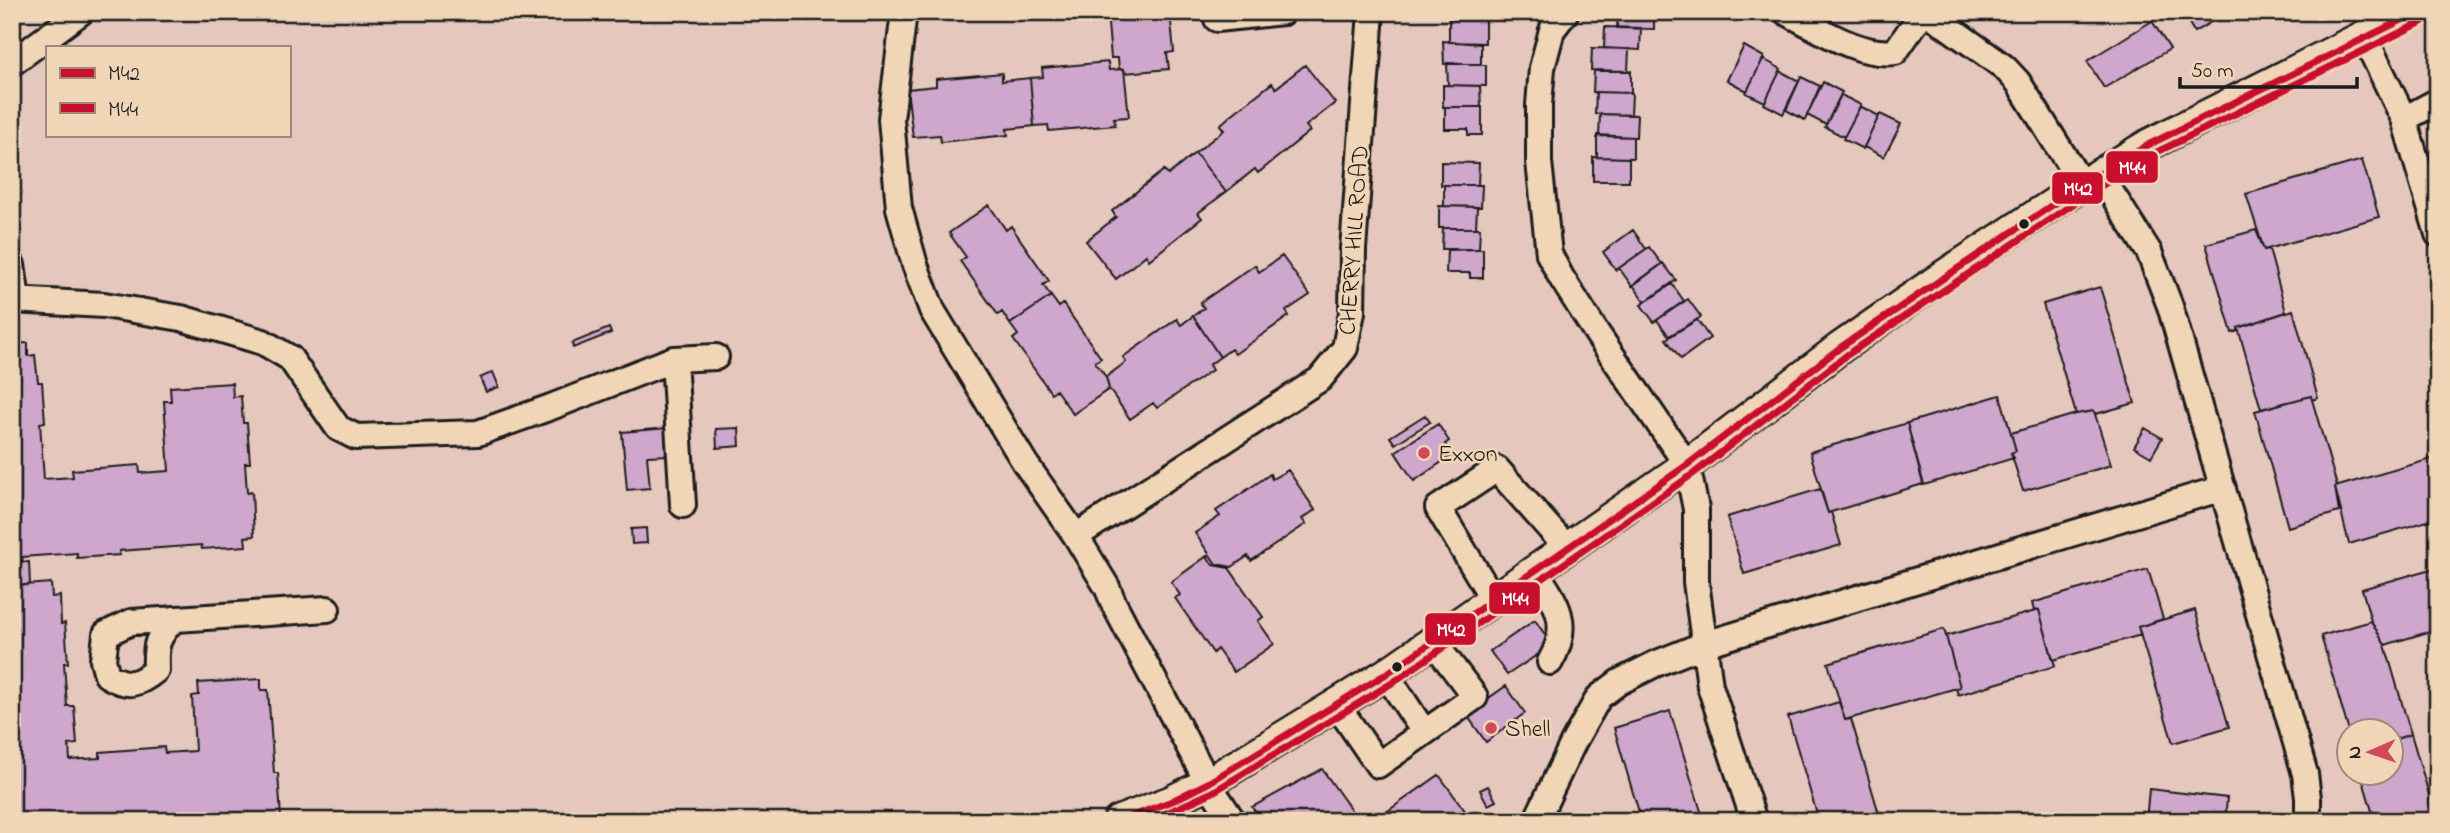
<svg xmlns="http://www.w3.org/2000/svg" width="2450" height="833" viewBox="0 0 2450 833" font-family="'Indie Flower',sans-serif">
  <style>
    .building { fill: #cfa6cc; stroke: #1c1c1c; stroke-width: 2 }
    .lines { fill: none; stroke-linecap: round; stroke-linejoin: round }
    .minor-casing { stroke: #1c1c1c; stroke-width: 30 }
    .major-casing { stroke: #1c1c1c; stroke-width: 35 }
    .minor { stroke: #f0d5b7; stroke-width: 24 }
    .major { stroke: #f0d5b7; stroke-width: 30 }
    .bus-1-casing { stroke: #f0d5b7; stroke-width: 12 }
    .bus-2-casing { stroke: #f0d5b7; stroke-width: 12 }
    .bus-1 { stroke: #c8102e; stroke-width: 7 }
    .bus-2 { stroke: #c8102e; stroke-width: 7 }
    .bus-dot { fill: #1c1c1c; stroke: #f0d5b7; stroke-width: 2.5 }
    .poi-dot { fill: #d1495b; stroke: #f0d5b7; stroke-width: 2.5 }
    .labels { text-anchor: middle; stroke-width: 5; stroke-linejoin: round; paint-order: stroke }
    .street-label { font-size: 24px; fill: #1c1c1c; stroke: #f0d5b7 }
    .poi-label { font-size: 24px; fill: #1c1c1c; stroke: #f0d5b7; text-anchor: start }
    .line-badge { stroke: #f0d5b7; stroke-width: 2.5 }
    .badge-label { font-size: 19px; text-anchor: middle; font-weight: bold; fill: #fff }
  </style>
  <rect width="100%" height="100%" fill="#e6c7bd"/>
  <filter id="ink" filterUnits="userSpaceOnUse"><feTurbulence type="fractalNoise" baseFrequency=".0143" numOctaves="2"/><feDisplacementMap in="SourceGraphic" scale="14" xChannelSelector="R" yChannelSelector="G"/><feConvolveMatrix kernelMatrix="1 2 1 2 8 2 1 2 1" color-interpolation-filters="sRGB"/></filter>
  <g filter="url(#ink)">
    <path class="building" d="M1107,12H1170L1174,52L1167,53L1169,69L1125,73L1124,69H1119L1118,58H1111Z
      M1618,12H1654V29L1617,28Z
      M2183,12H2228L2194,32Z
      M1449,19H1485V43L1449,42Z
      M2152,21L2170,49L2104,88L2087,61Z
      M1605,27L1641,28L1640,50L1604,48Z
      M1443,41L1481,44V64H1444Z
      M1744,46L1764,57L1747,91L1727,80Z
      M1592,48L1629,49L1628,71L1591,70Z
      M1763,59L1781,69L1765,102L1746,93Z
      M1108,62L1109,70L1124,69L1129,117L1114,118L1115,125L1049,131L1048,125L1034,126L1030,78L1043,77L1042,68Z
      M1447,63L1486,65V86L1448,85Z
      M1305,65L1335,103L1306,126L1310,131L1258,173L1255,169L1226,192L1195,153L1224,130L1220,125L1230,116L1272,83L1276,88Z
      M1594,71H1631V93L1593,92Z
      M1780,71L1799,81L1783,114L1764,104Z
      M1002,73V81L1030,78L1034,126L1007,129L1008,135L941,142L940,135L913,137L907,89L936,86V79Z
      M1801,77L1820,86L1805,120L1786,110Z
      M1823,82L1842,92L1826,125L1807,115Z
      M1443,85L1480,86L1481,107H1443Z
      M1596,92L1632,93L1631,115L1595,114Z
      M1841,95L1861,105L1844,137L1825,127Z
      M1860,106L1879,116L1863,149L1843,139Z
      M1445,107H1482V135H1468V129H1445Z
      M1600,114L1637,115L1636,137L1599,136Z
      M1880,114L1901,124L1884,157L1864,147Z
      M1597,135L1633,137V158L1597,157Z
      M1195,153L1226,192L1198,213L1202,218L1149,260L1146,255L1116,279L1086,241L1116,217L1112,211L1164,170L1168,175Z
      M1593,157L1629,158V181H1593Z
      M2362,160L2379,217L2264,250L2246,194Z
      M1441,162L1479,163L1478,185H1441Z
      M1444,185H1482L1481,207L1444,206Z
      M989,205L1006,230L1011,226L1049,281L1043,285L1051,296L1010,324L1002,312L998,315L960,261L966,257L949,233Z
      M1439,206L1477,207L1476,228H1439Z
      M1443,228H1480L1479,249H1442Z
      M1633,230L1646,249L1616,270L1603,252Z
      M2256,230L2264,250L2269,249L2286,312L2238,328V331L2232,333L2206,244Z
      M1649,247L1662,264L1632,286L1619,268Z
      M1479,249H1483V278H1470V273H1446L1447,250Z
      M1282,256L1310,295L1286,311L1289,316L1235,354L1231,349L1220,357L1193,316L1204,308L1200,303L1255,265L1259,272Z
      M1663,263L1676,280L1645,302L1633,285Z
      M1672,284L1684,301L1654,322L1641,305Z
      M2100,287L2135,403L2096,414L2094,411L2076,414L2043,304Z
      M1051,296L1059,307L1063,304L1101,358L1095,362L1106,377L1109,389L1073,414L1056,390L1051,393L1013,339L1018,335L1010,324Z
      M1688,299L1701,317L1669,336L1657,320Z
      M2293,310L2318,398L2312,400L2311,396L2261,409L2238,328Z
      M1193,316L1220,357L1209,365L1212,370L1157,408L1153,403L1130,419L1109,389L1106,377L1126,362L1123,357L1177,319L1181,325Z
      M1697,320L1710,338L1681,359L1666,339Z
      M609,328L611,333L573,348L572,343Z
      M28,343V356L35,355L38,382H42L45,422L40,423L44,479L73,477L72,470L139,465L140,473L169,471L164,401H171L170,387L232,383L233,397L241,396L243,423H247L250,463H245L247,493L252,492L254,536L245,537L246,546L202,549L201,545L119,551L120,555L77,558V553L22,557L23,561L12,562V344Z
      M493,372L499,387L486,392L480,378Z
      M2000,395L2016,451L2011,453L2014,458L1924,485L1907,423Z
      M2311,396L2337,486L2335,487L2339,512L2288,527L2255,411Z
      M2094,411L2111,465L2023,491L2011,453L2016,451L2011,433L2076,414Z
      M1425,415L1430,422L1395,444L1390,437Z
      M1907,423L1923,484L1828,513L1810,452Z
      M1438,424L1449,441L1445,444L1452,455L1414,481L1395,452Z
      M668,428L670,455L647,456L650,488L627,490L622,432Z
      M739,428L740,446L717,448L716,429Z
      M2145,428L2162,438L2151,457L2134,447Z
      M2438,457V518L2349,544L2335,487Z
      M1288,470L1315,510L1302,519L1306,524L1251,561L1248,556L1232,567L1216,564L1195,533L1220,516L1216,511L1266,477L1270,474L1272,479Z
      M1820,489L1828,513L1831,512L1841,545L1744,574L1727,517Z
      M646,528L647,543L632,544L631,529Z
      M1207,556L1213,565L1229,568L1263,617L1258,621L1274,644L1234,672L1217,649L1213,653L1175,598L1180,595L1171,582Z
      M29,562L30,585L12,586V563Z
      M2438,567V629L2385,645L2371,621L2362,589Z
      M2148,569L2163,619L2138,627L2141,635L2053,660L2039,610L2034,611L2032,603Z
      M51,583L52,597L60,596L61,624L65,623L68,663H64L67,706H74L77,744L69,745L70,760L100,758V752L164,747L165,753L195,751L192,696L199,695L198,683L261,679V690H268L274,773H278L281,818H272V821H12V586Z
      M2039,610L2055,666L1958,695L1956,688L1960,687L1946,636Z
      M2195,610L2229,727L2173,743L2138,627Z
      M1535,620L1552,645L1507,675L1490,651Z
      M2371,621L2385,645L2411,734L2390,741V732H2349L2321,636Z
      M1944,629L1960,687L1845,720L1828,663Z
      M1506,686L1525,713L1486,742L1466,714Z
      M1839,702L1845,720L1851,719L1880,817L1866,821H1819L1788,717Z
      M1670,711L1704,821H1642L1633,793L1614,728Z
      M2411,734L2437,821H2375L2361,774H2390V741Z
      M1322,769L1359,821H1261L1252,807Z
      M1439,775L1471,819L1391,821L1385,813Z
      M1488,786L1496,801L1488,805L1480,790Z
      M2149,789L2227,798L2225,821H2146Z"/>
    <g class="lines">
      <g class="minor-casing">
        <path id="minor" d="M904,12L891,119L899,208L915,265L932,310L1025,463L1076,536L1107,587L1114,604L1208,783L1233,821
          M1216,12L1217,19L1283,12
          M1566,12L1552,30L1542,68L1539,105V162L1549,254L1561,277L1596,332L1687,465L1696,509V582L1710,686L1754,821
          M1786,12C1818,28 1859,57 1895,52L1923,12
          M1927,12L2004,67L2018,82L2082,185
          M2365,38L2404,119L2438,234
          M12,63L81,12
          M2404,119L2438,101
          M2100,175L2149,252L2170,306L2305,774L2308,798V821
          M12,265L17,299
          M12,300L104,305L181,318L263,342L290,358L338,428L356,437L478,433L551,407L674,359L716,357
          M674,359L683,505
          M1076,536L1320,379L1345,348L1352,312L1353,249L1371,12
          M1534,570C1557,603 1572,624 1550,662
          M1493,599L1438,508L1497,469L1567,548
          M174,619C156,638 155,645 156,670C138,685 128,688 107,675L103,660L106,634L131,622L327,609
          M1386,674L1424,732
          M1337,705L1378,765L1475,697L1433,641
          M1172,801L1181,821
          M1536,821L1574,741L1599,697L1619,682L1655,664L1705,644L2223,488"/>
      </g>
      <g class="major-casing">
        <path id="major" d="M1119,821L1172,801L1208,783L1386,674L1687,465L1841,347L1945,275L2082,185L2148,145L2412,12"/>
      </g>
      <use href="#minor" class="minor"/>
      <use href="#major" class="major"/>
      <g class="bus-1-casing">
        <path id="bus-1" d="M1120,821L1172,801L1208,783L1386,674L1687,465L1841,347L2082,185L2148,145L2418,12"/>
      </g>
      <g class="bus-2-casing">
        <path id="bus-2" d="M1149,821L1213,792L1392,683L1693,474L1847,355L2088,194L2153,154L2422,22"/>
      </g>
      <use href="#bus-1" class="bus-1"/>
      <use href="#bus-2" class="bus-2"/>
    </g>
  </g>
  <g class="bus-dot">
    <circle cx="2024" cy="224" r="6"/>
    <circle cx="1397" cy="667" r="6"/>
  </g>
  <g class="poi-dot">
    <circle cx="1424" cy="453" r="7"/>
    <circle cx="1491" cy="728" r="7"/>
  </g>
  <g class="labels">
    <g class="street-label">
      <text transform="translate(1353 240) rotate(-86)" y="8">CHERRY HILL ROAD</text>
    </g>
    <g class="poi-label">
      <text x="1438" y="461">Exxon</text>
      <text x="1505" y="736">Shell</text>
    </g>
  </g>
  <g class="line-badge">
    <rect x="2105" y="150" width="54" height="34" rx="7" fill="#c8102e"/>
    <rect x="2051" y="171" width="53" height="34" rx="7" fill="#c8102e"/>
    <rect x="1488" y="581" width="53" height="34" rx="7" fill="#c8102e"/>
    <rect x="1424" y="612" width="53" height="34" rx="7" fill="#c8102e"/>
  </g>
  <g class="badge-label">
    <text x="2132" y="174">M44</text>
    <text x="2078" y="195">M42</text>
    <text x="1515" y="605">M44</text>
    <text x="1451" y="636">M42</text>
  </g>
  <rect width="2450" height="833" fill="none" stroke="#f0d5b7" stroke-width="42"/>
  <rect x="21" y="21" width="2408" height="791" fill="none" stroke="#1c1c1c" stroke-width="2.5" filter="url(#ink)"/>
  <rect x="46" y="46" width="245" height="91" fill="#f0d5b7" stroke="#9b8b79" stroke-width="2"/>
  <rect x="60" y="68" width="35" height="10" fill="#c8102e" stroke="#9b8b79" stroke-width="2"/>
  <text x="108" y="80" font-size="21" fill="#1c1c1c">M42</text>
  <rect x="60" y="103" width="35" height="10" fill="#c8102e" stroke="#9b8b79" stroke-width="2"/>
  <text x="108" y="116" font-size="21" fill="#1c1c1c">M44</text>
  <g transform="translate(2370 752) rotate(268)"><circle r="33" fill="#f0d5b7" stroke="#9b8b79" stroke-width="2"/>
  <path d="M0-5L12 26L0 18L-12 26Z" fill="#d1495b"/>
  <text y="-10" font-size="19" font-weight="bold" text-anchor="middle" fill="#1c1c1c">N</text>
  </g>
  <path d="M2180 77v10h177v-10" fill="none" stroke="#1c1c1c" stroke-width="3.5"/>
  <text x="2191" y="77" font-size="21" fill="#1c1c1c" stroke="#f0d5b7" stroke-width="5" paint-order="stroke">50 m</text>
</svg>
